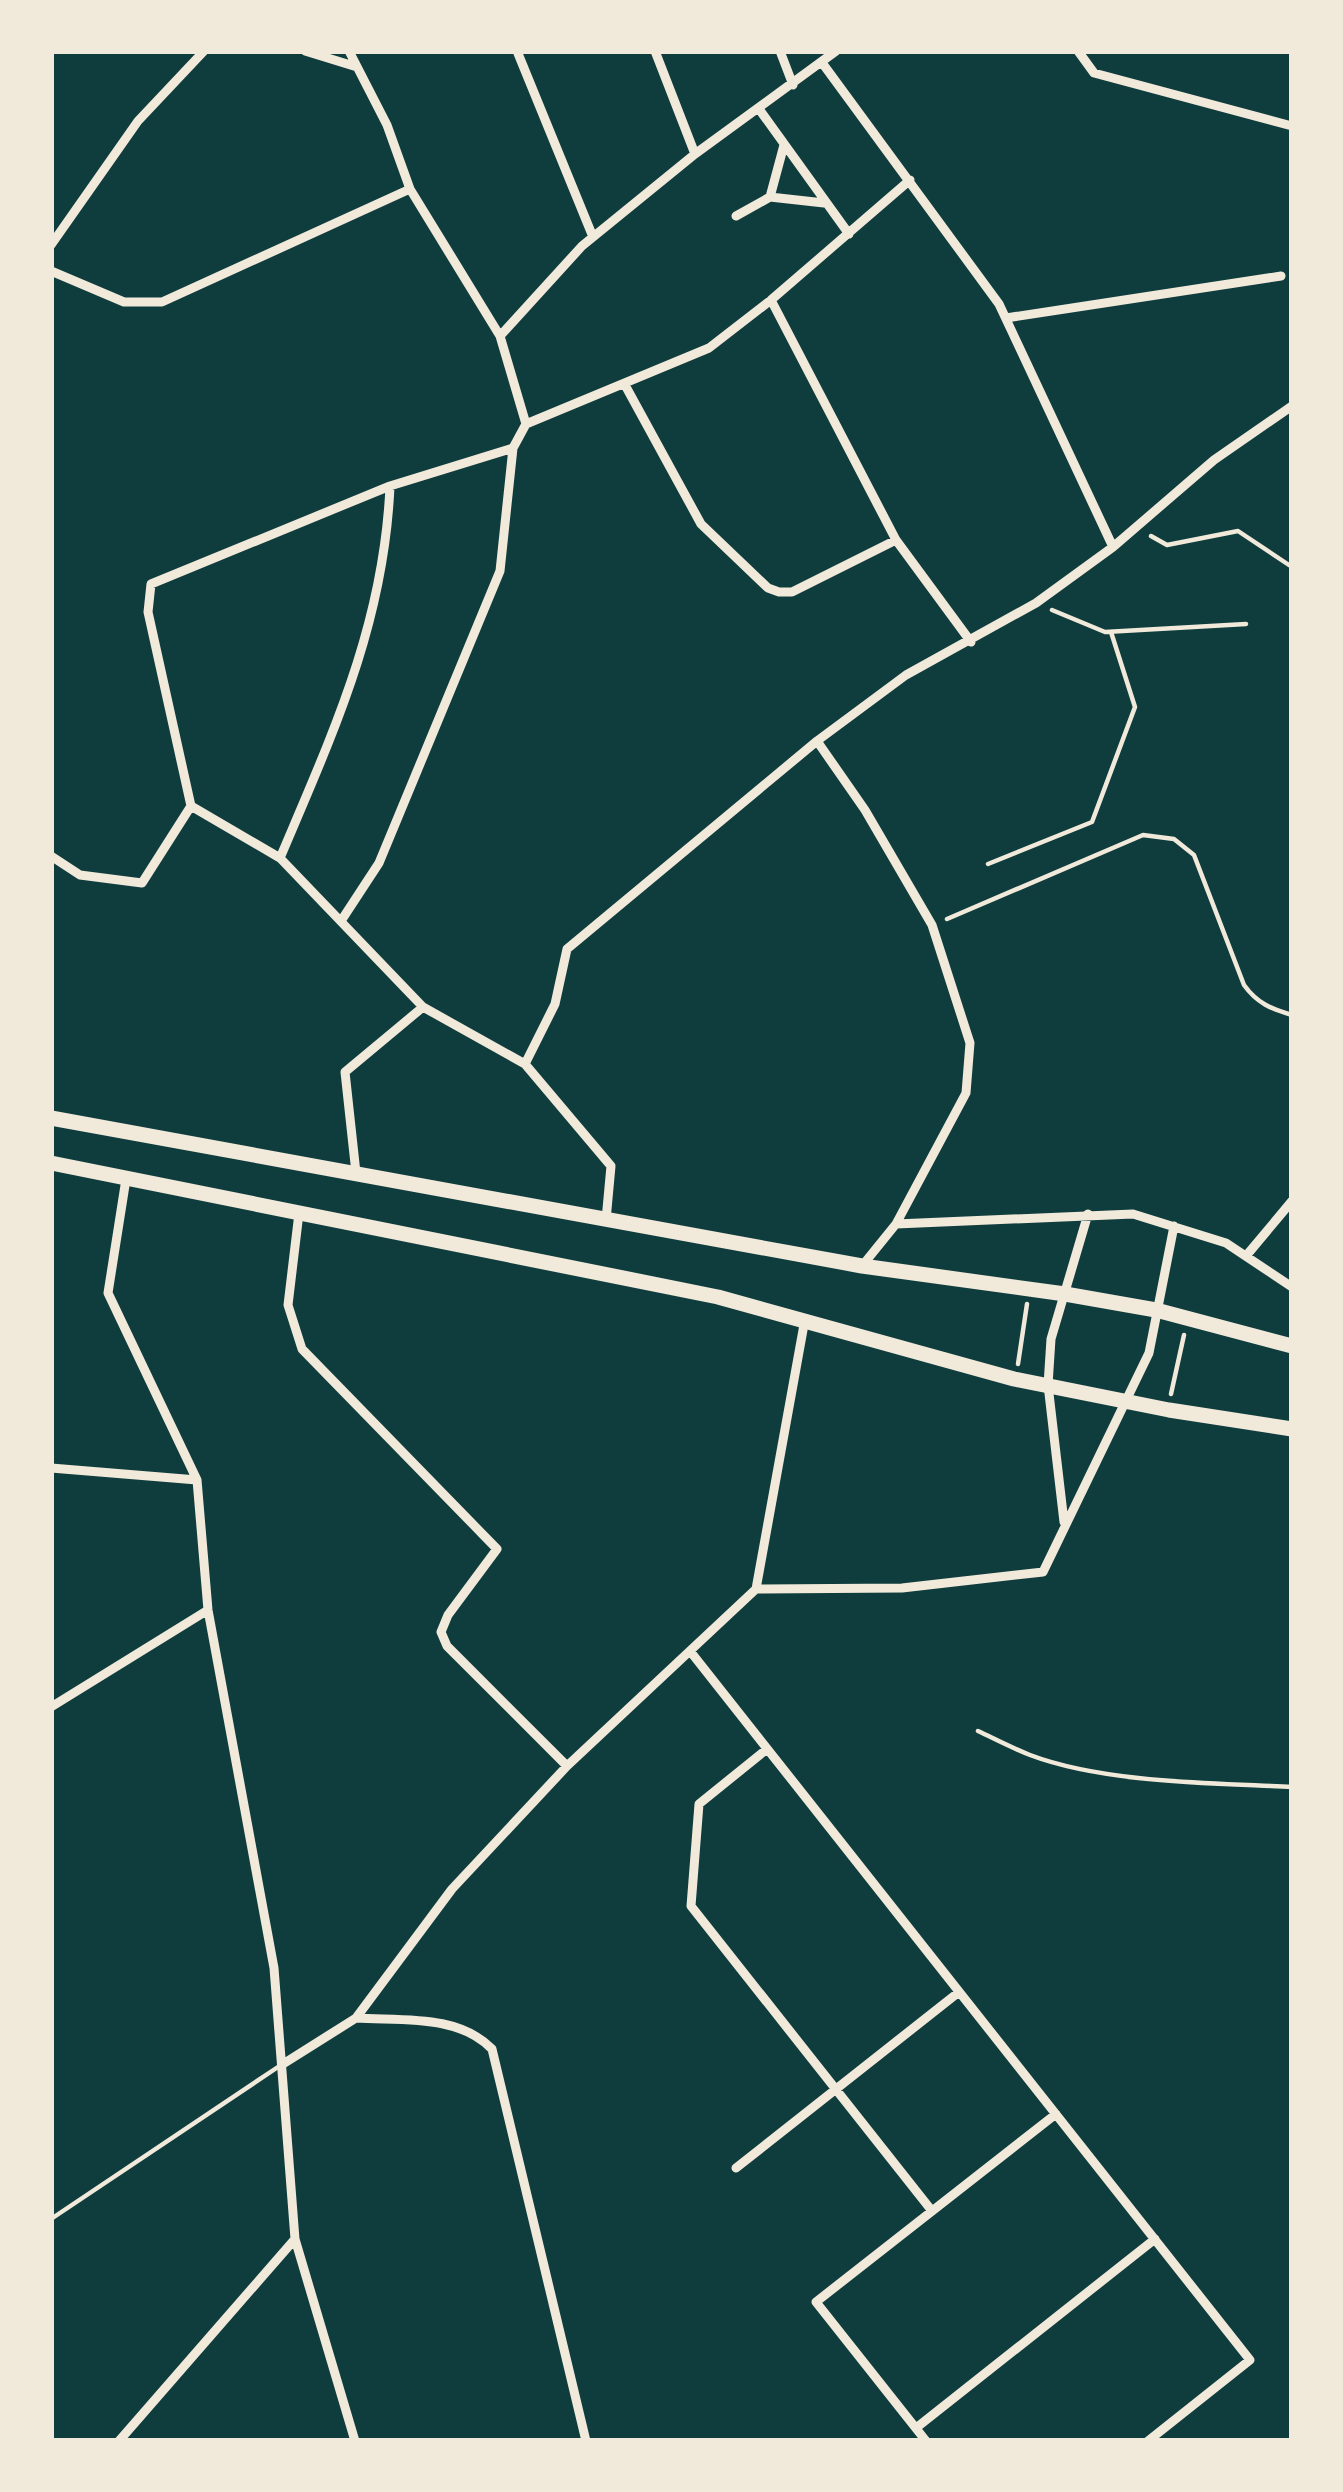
<svg xmlns="http://www.w3.org/2000/svg" width="1343" height="2492" viewBox="0 0 1343 2492" font-family="'PT Sans Narrow',sans-serif">
  <style>
    .lines { fill: none; stroke-linecap: round; stroke-linejoin: round }
    .path { stroke: #f1e9da; stroke-width: 4.5 }
    .service { stroke: #f1e9da; stroke-width: 4.5 }
    .minor { stroke: #f1e9da; stroke-width: 9 }
    .trunk { stroke: #f1e9da; stroke-width: 15 }
  </style>
  <rect width="100%" height="100%" fill="#0f3d3e"/>
  <g class="lines">
    <path class="path" d="M1151,536L1167,545L1238,531L1292,567
      M1052,610L1105,632L1246,624
      M988,864L1092,822L1135,707L1111,632
      M947,919L1143,835L1174,839L1194,855L1244,985C1257,1003 1271,1009 1292,1015
      M1018,1364L1027,1304
      M1171,1394L1184,1335
      M978,1731C995,1739 1012,1748 1030,1755C1104,1783 1213,1783 1292,1787"/>
    <path class="service" d="M51,2219L278,2067
      M51,2438L53,2441"/>
    <path class="minor" d="M305,51L357,67
      M517,51L593,237
      M655,51L695,154
      M780,51L793,85
      M1078,51L1094,73L1292,126
      M823,64L999,304L1113,547
      M759,109L849,234
      M770,197L784,145
      M736,216L770,197L824,203
      M51,245L138,121L204,51
      M51,271L124,302H162L410,189
      M771,300L896,540L971,642
      M1006,318L1281,276
      M500,336L582,246L695,154L836,51
      M625,385L701,524L768,588L779,592H792L896,540
      M526,424L709,348L771,300L910,180
      M817,741L865,810L932,925L970,1043L966,1093L896,1224L862,1266
      M191,806L148,612L151,584L390,486L513,448
      M51,856L80,875L142,883L191,806L280,858L423,1007L525,1064
      M280,858C333,733 384,624 390,486
      M341,921L379,863L500,571L513,448L526,424L500,336L410,189L387,125L349,51
      M356,1173L345,1072L423,1007
      M126,1179L108,1293L197,1480L208,1610L274,1968L295,2239L355,2441
      M299,1213L288,1305L302,1349L497,1549L448,1615L441,1632L447,1646L567,1766
      M606,1220L611,1166L525,1064L555,1004L567,949L817,741L906,675L1036,603L1113,547L1214,460L1292,406
      M896,1224L1133,1214L1226,1243L1292,1287
      M1246,1256L1292,1201
      M51,1468L197,1480
      M1064,1522L1048,1385L1051,1339L1088,1214
      M756,1589L902,1588L1043,1572L1149,1353L1174,1226
      M690,1651L1250,2360L1148,2441
      M51,1707L208,1610
      M767,1749L699,1804L691,1906L932,2211
      M356,2018C402,2021 458,2014 492,2049L586,2441
      M283,2064L356,2018L452,1889L567,1766L756,1589L805,1319
      M736,2168L959,1992
      M916,2428L1155,2239
      M119,2441L295,2239
      M926,2441L816,2302L1056,2114"/>
    <path class="trunk" d="M51,1118L862,1266L1065,1294L1156,1310L1292,1346
      M51,1163L718,1297L1014,1379L1169,1410L1292,1429"/>
  </g>
  <rect width="1343" height="2492" fill="none" stroke="#f1e9da" stroke-width="108"/>
</svg>
